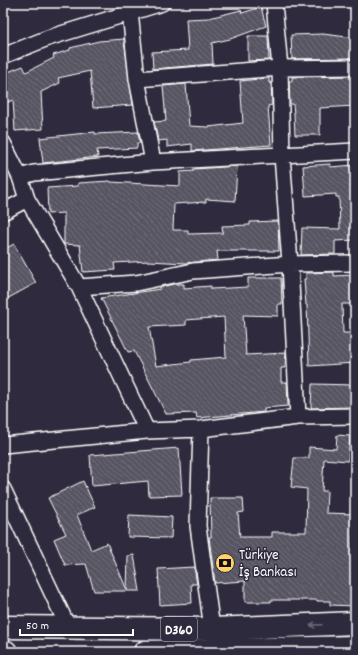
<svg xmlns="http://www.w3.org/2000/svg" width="358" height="655" viewBox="0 0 358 655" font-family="Dekko,sans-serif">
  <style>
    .building { fill: url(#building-back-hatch); stroke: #fff; fill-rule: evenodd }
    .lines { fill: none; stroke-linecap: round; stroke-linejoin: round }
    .minor-casing { stroke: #fff; stroke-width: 18 }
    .trunk-casing { stroke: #fff; stroke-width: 25 }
    .minor { stroke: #2f2a3d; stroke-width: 15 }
    .trunk { stroke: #2f2a3d; stroke-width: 22 }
    .oneway { stroke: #6d6a77 }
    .labels { text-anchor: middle; stroke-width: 3; stroke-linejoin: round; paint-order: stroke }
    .shield { fill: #2f2a3d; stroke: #c1bfc5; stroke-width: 1 }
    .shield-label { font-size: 14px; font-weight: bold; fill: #fff }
    .poi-label { font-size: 15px; fill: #fff; stroke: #2f2a3d; text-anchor: start }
  </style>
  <defs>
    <pattern id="building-back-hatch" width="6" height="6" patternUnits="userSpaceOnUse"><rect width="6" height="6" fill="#595564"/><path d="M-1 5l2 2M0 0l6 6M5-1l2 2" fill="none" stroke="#726e7b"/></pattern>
  </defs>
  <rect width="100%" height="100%" fill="#2f2a3d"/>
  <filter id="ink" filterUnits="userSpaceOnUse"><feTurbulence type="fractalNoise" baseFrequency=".025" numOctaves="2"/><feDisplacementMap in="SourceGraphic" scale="8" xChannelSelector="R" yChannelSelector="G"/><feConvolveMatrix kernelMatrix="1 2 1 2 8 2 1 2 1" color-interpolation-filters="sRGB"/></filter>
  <g filter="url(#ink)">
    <path class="building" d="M261,7L266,26L230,39L212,43L213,64L153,69L152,52L188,50L186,19L209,18L241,10L242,13Z
      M323,34L355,38V58L292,59L291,35Z
      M248,36H268L269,60L248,61Z
      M124,39L133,105L93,108L90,71L58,78L60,83L41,92L43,129L15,131L13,100L3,104V74L23,66L26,72L54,58L53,55L70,50V48L99,41Z
      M355,76V106L320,108V135H295L294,114L293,104H290L289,81H292V77Z
      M269,78V83L271,82L272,105L268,106L271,145L192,151V144L167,147V140L158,141L154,122L166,121L163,86L186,84L189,126L208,127L243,123L240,81Z
      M95,132V134L138,132L140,143H137V148L97,150L98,157L43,163L40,138Z
      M330,164V167L355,165V240L335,241V254L301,255L302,228L340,229L339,197H336V194L305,196L303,166Z
      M237,166L235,201L206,199V202L174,204L173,230H188V234L223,233L222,226L250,225V222L278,221L279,251H217L218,260L186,263L149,261L114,263L115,270L83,272L80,245L64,244V213L48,214L47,188L78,186V183L110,181L111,182L180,186V172L194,171V169Z
      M14,244L36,283L3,301V250Z
      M334,272V276L355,275V304H342L343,333H353L355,363L309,366L307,305H306L304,279H306V273Z
      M248,278H281L282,304H278V316L243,315L246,355L286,353L285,368H281V382H287L288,406L264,408V412L197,418L196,413L166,414L134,351L128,352L101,298L160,289V287L174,284H184V288L211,286V289L248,287ZM224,317L226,357L191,360V362L156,366L149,327L186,325V320Z
      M312,384L355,385V407L311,408Z
      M337,435L350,436L348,461L324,459L322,491H327L326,513L355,514L352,552H355V606L330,605V601H317V600H271V602H245V581L215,583L209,537H211L210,498H243L244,512L238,513L240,537H272V532H306L307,489L291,487L294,458H309V447L336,449Z
      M179,448L182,495L149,496L148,481L92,486L90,455Z
      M83,481L95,507L77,515L91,550L107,543L127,590L128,556L134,555L140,591H94L86,564L65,565L54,539L66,534L48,498Z
      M129,515L172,517L171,538L128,537Z
      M194,567L197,584H191L192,603L160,605L158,569Z"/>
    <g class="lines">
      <g class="minor-casing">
        <path id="minor" d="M274,3L280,68L282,155L290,264L298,417
          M130,12L137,79L153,162
          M3,56L48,38L162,3
          M137,79L280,68L355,67
          M3,143L20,177L27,199L79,287L147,431
          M20,177L34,173L153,162L355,151
          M3,212L27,199
          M79,287L136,283L193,271L290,264L355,263
          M201,429L198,526L212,629
          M3,445L147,431L201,429L298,417L355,416
          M3,489L68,627"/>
      </g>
      <g class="trunk-casing">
        <path id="trunk" d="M3,627L212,629L355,623
          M3,652H6
          M145,652L355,647"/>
      </g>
      <use href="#minor" class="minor"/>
      <use href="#trunk" class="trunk"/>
    </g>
    <defs><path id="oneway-shaft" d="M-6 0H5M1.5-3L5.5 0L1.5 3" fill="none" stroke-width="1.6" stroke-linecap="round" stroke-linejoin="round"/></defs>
    <use class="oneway" href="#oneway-shaft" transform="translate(316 625) rotate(178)"/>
  </g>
  <defs>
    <g id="bank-disc" transform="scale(1)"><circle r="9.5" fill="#ffd166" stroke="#2f2a3d"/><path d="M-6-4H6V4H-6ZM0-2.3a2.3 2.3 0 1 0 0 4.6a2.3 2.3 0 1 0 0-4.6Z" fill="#111"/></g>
  </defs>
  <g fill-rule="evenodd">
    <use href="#bank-disc" x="225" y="563"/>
  </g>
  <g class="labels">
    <rect class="shield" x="161" y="617" width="36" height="24" rx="3"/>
    <g class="shield-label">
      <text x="179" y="634">D360</text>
    </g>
    <g class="poi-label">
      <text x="239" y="559">Türkiye<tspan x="239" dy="17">İş Bankası</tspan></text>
    </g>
  </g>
  <rect width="358" height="655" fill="none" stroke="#2f2a3d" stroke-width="16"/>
  <rect x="8" y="8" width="342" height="639" fill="none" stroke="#fff" stroke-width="1.5" filter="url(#ink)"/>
  <path d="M20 629v6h113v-6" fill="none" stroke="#ffffff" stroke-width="2"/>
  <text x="26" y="629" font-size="12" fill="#ffffff" stroke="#2f2a3d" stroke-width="3" paint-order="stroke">50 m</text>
</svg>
